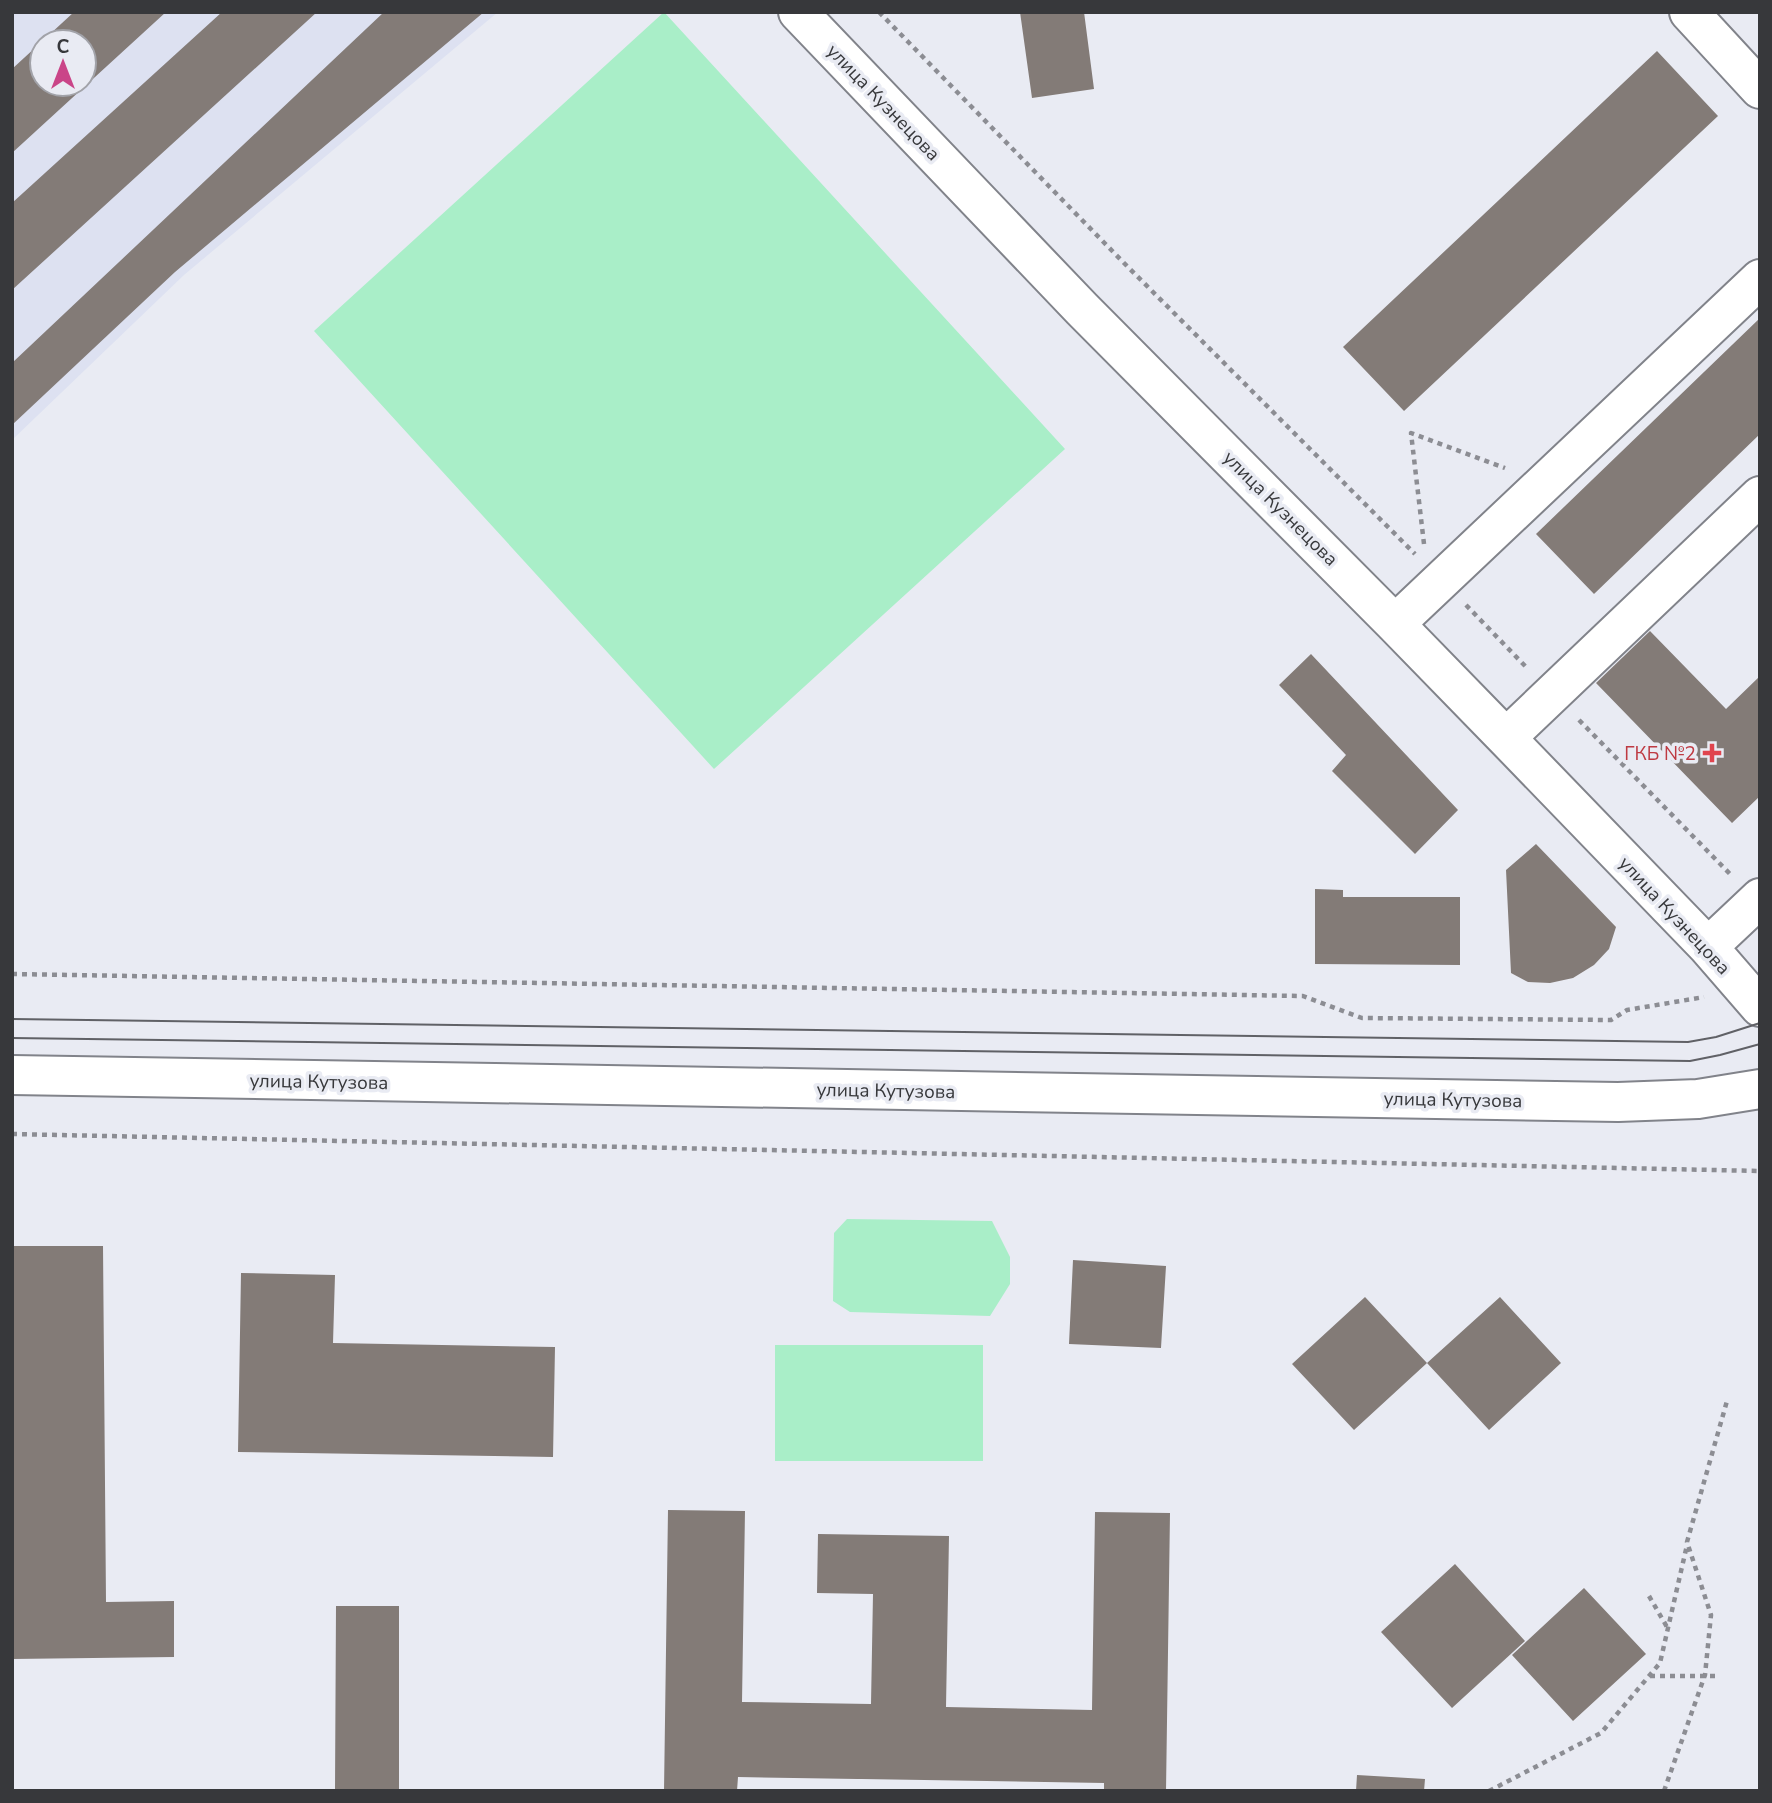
<svg xmlns="http://www.w3.org/2000/svg" width="1772" height="1803" viewBox="0 0 1772 1803" font-family="'Nunito Sans',sans-serif">
  <style>
    .built { fill: #dde1f1; fill-rule: evenodd }
    .green { fill: #a9eec8 }
    .building { fill: #837b77; fill-rule: evenodd }
    .lines { fill: none; stroke-linecap: round; stroke-linejoin: round }
    .minor-casing { stroke: #81838a; stroke-width: 42 }
    .major-casing { stroke: #81838a; stroke-width: 42 }
    .path { stroke: #8c8d93; stroke-width: 4.5; stroke-dasharray: 5 5; stroke-linecap: butt }
    .minor { stroke: #fff; stroke-width: 38 }
    .major { stroke: #fff; stroke-width: 38 }
    .tram { stroke: #606166; stroke-width: 2 }
    .health-dot { fill: #e0444e; stroke: #e9ebf3; stroke-width: 2.5 }
    .labels { text-anchor: middle; stroke-width: 7; stroke-linejoin: round; paint-order: stroke }
    .street-label { font-size: 19px; fill: #37383b; stroke: #e9ebf3 }
    .health-label { font-size: 19px; fill: #be3a42; stroke: #e9ebf3; text-anchor: end }
  </style>
  <rect width="100%" height="100%" fill="#e9ebf3"/>
  <path class="built" d="M12,12H498L184,275L12,440ZM42,42H84V84H42Z"/>
  <path class="green" d="M664,12L1065,449L714,769L314,331Z
    M847,1219L992,1221L1010,1257V1284L990,1316L850,1312L833,1301L834,1233Z
    M775,1345H983V1461H775Z"/>
  <path class="building" d="M74,12H166L12,153V69ZM42,42H84V84H42Z
    M222,12H317L12,290V203Z
    M384,12H484L175,272L12,425V363Z
    M1020,12H1084L1094,89L1032,98Z
    M1657,51L1718,116L1404,411L1343,347Z
    M1760,318V434L1594,594L1536,534Z
    M1650,631L1726,709L1760,676V796L1732,823L1596,683Z
    M1311,654L1458,810L1415,854L1332,771L1346,755L1279,685Z
    M1536,844L1616,927L1609,949L1594,965L1573,978L1550,983L1528,982L1511,973L1506,870Z
    M1315,889L1343,890V897H1460V965L1315,964Z
    M12,1246H103L106,1602L174,1601V1657L12,1659Z
    M1073,1260L1166,1266L1161,1348L1069,1344Z
    M241,1273L335,1275L333,1343L555,1347L553,1457L238,1452Z
    M1365,1297L1427,1363L1354,1430L1292,1364Z
    M1500,1297L1561,1363L1489,1430L1427,1363Z
    M668,1510L745,1511L742,1702L871,1704L873,1594L817,1593L818,1534L949,1536L946,1707L1092,1710L1095,1512L1170,1513L1166,1791H1104V1783L738,1777L737,1791H664Z
    M1455,1564L1525,1641L1452,1708L1381,1632Z
    M1584,1588L1646,1654L1573,1721L1512,1655Z
    M336,1606H399V1791H335Z
    M1357,1775L1425,1779L1424,1791H1356Z"/>
  <g class="lines">
    <g class="minor-casing">
      <path id="minor" d="M798,12L1082,309L1395,624L1506,738L1708,947L1760,1007
        M1689,12L1760,89
        M1395,624L1760,279
        M1506,738L1760,496
        M1708,947L1760,898"/>
    </g>
    <g class="major-casing">
      <path id="major" d="M12,1075L1618,1102L1698,1099L1760,1089"/>
    </g>
    <path class="path" d="M879,12L1124,263L1415,554
      M1424,544L1411,433L1505,468
      M1466,605L1528,669
      M1579,720L1732,876
      M12,974L1303,996L1362,1018L1611,1020L1627,1010L1704,997
      M12,1134L1760,1171
      M1649,1596L1667,1627
      M1650,1676H1719
      M1489,1791L1601,1733L1660,1663L1687,1545
      M1664,1791L1705,1675L1711,1615L1687,1542L1727,1401"/>
    <use href="#minor" class="minor"/>
    <use href="#major" class="major"/>
    <path class="tram" d="M12,1019L1688,1042L1716,1037L1760,1023
      M12,1038L1690,1061L1720,1055L1760,1044"/>
  </g>
  <path class="health-dot" d="M1708.5 742.5h7v7h7v7h-7v7h-7v-7h-7v-7h7z"/>
  <g class="labels">
    <g class="street-label">
      <text transform="translate(884 102) rotate(46)" y="7">улица Кузнецова</text>
      <text transform="translate(1281 508) rotate(45)" y="7">улица Кузнецова</text>
      <text transform="translate(1675 915) rotate(47)" y="7">улица Кузнецова</text>
      <text transform="translate(319 1081) rotate(1)" y="7">улица Кутузова</text>
      <text transform="translate(886 1090) rotate(1)" y="7">улица Кутузова</text>
      <text transform="translate(1453 1099) rotate(1)" y="7">улица Кутузова</text>
    </g>
    <g class="health-label">
      <text x="1696" y="760">ГКБ №2</text>
    </g>
  </g>
  <rect width="1772" height="1803" fill="none" stroke="#37383b" stroke-width="28"/>
  <g transform="translate(63 63)"><circle r="33" fill="#e9ebf3" stroke="#a2a3a9" stroke-width="2"/>
  <path d="M0-5L12 26L0 18L-12 26Z" fill="#ca4588"/>
  <text y="-10" font-size="19" font-weight="bold" text-anchor="middle" fill="#37383b">С</text>
  </g>
</svg>
